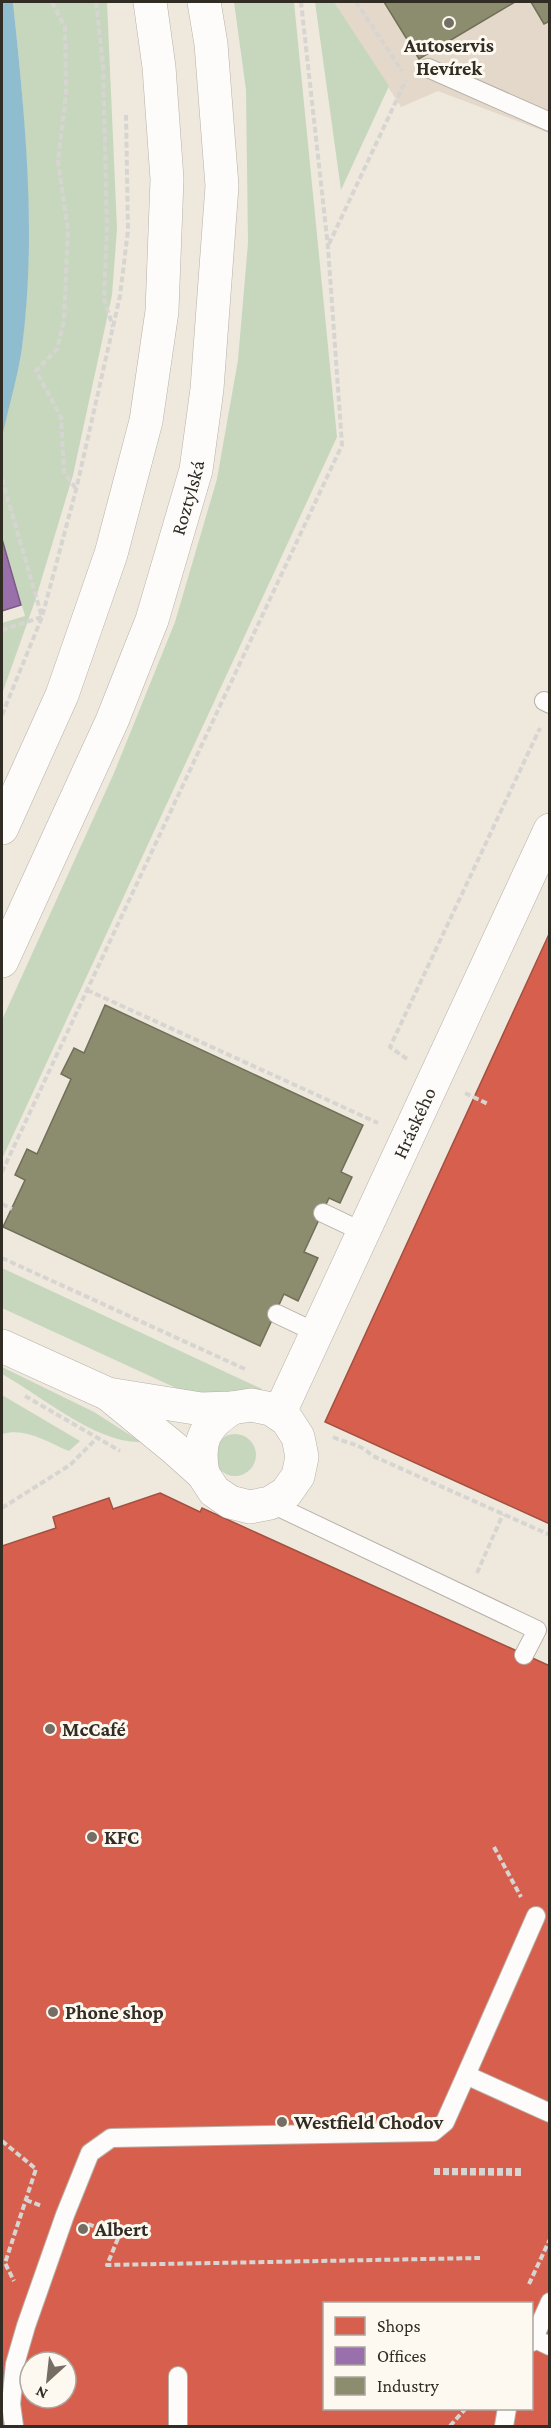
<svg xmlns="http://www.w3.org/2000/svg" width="551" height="2428" viewBox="0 0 551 2428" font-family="'Crimson Pro',serif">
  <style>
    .industrial { fill: #e3d8c9 }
    .green { fill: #c7d7be }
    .water { fill: #90bcd0 }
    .shops { fill: #d6604d; stroke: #a45041; stroke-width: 1.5; fill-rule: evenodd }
    .offices { fill: #9970ab; stroke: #7a5c82; stroke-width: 1.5 }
    .industry { fill: #8c8c6e; stroke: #716f58; stroke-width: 1.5 }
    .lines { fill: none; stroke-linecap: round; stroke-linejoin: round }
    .service-casing { stroke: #b6b0a8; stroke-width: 20 }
    .minor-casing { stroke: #b6b0a8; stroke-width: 34 }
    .secondary-casing { stroke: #b6b0a8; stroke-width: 34 }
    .path { stroke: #d7d5d2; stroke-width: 4; stroke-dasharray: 6 3; stroke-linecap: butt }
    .service { stroke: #fdfcfa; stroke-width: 18 }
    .minor { stroke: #fdfcfa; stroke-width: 33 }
    .secondary { stroke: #fdfcfa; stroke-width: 33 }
    .poi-dot { fill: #746e65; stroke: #fdf8f0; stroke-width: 2 }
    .labels { text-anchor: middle; stroke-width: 6; stroke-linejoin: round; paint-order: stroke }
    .poi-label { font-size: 20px; font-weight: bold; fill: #312c24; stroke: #fdf8f0; text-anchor: start }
    .street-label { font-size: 20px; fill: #312c24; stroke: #fdf8f0 }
  </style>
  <rect width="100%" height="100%" fill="#efe8dd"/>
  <path class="industrial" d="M334,2H549V133L438,91L401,107Z"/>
  <path class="green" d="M13,2H107L117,229L112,295L73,475L35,601L2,694V623L25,616L2,537V429V431C9,404 18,375 22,347C36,231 25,117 13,2Z
    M234,2H294L337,437L2,1159V1020L114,773L175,622L217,479L238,360L248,243L246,90Z
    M315,2H334L389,86L341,190Z
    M2,1268L262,1389L255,1394L209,1397L176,1388L2,1308Z
    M2,1367L94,1412L141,1442C97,1444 40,1395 2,1374Z
    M2,1395L80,1441L69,1451C47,1442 26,1427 2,1434Z
    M214 1455a21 21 0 1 1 42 0a21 21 0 1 1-42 0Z"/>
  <path class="water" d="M2,2H13C25,117 37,233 22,348C18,376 9,405 3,433Z"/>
  <path class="shops" d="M550,932V1524L325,1422Z
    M160,1493L200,1512L202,1508L550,1666V2426H2V1546L56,1528L53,1517L109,1498L113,1509ZM324,2304H532V2408H324ZM30,2362H66V2398H30Z"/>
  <path class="offices" d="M2,539L21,605L2,611Z"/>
  <path class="industry" d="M384,2H515L419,59Z
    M531,2H550V21L544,24Z
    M105,1005L363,1125L341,1172L352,1177L340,1203L329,1198L304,1252L318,1258L298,1301L284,1294L260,1346L3,1227L25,1180L15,1175L27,1149L37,1154L71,1079L61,1074L74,1048L84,1053Z"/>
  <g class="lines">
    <g class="service-casing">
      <path id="service" d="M428,68L550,122
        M544,701L550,704
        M323,1213L363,1232
        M277,1314L317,1333
        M270,1503L537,1630L524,1655
        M466,2075L536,1916
        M533,2338L550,2346
        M532,2342L550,2302
        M178,2376V2426
        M14,2426L11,2404L15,2364L26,2326L65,2215L90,2153L111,2138L433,2132L445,2122L466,2075L550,2113
        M504,2426L507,2408"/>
    </g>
    <g class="minor-casing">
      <g id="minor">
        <path d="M2,1346L108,1394L174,1448L203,1474L214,1491L230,1502L250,1507L270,1503L286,1493L298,1476L302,1457L298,1437L287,1420L271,1409L251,1405L232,1408L201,1409L108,1394"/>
        <path id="s1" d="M279,1414L550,830"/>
        <path d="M203,1474C197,1441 204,1426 232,1408"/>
      </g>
    </g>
    <g class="secondary-casing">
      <g id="secondary">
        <path d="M2,828L62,695L111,554L146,421L162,311L167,179L159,67L150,2"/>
        <path id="s2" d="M2,961L112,721L152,620L196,470L207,389L222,186L211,44L204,2"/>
      </g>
    </g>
    <path class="path" d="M52,2L65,27L66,95L58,161L68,230L64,321L57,349L36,371L61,417L64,472L76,489
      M96,2L103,65L107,227L104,299L113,327
      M356,2L402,71
      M329,244L406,80
      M2,479L42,617L2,630
      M2,715L42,617L76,490L120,296L128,230L126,115
      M87,990L378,1123
      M407,1059L390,1047L540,728
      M465,1093L488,1104
      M2,1172L342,445L328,247L301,2
      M2,1204L12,1209
      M2,1258L247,1370
      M25,1396L120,1451
      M333,1437C351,1445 357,1442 373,1456L550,1535
      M2,1508L70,1465L97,1438
      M477,1573L503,1514
      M494,1847L521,1897
      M2,2141L36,2169L5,2263L14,2281
      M434,2170H523
      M434,2173L522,2174
      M26,2200L42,2206
      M88,2224L119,2236L107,2265L480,2258
      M529,2284L550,2239
      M450,2426L466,2408"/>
    <use href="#service" class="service"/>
    <use href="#minor" class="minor"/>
    <use href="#secondary" class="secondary"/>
  </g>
  <g class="poi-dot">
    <circle cx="449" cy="23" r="6"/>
    <circle cx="50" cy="1729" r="6"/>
    <circle cx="92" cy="1837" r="6"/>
    <circle cx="53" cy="2012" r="6"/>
    <circle cx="282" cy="2122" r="6"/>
    <circle cx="83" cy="2229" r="6"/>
  </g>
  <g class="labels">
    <g class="poi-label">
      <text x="449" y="52" text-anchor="middle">Autoservis<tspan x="449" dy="23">Hevírek</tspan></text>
      <text x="62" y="1736">McCafé</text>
      <text x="104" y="1844">KFC</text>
      <text x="65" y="2019">Phone shop</text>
      <text x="294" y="2129">Westfield Chodov</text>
      <text x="95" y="2236">Albert</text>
    </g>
    <g class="street-label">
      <text dy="7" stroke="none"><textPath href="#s2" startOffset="500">Roztylská</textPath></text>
      <text dy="7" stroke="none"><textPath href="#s1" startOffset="321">Hráského</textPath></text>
    </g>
  </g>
  <rect width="551" height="2428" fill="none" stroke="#312c24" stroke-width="6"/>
  <rect x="323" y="2302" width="210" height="108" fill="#fdf8f0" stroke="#aba69e" stroke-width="1.5"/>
  <rect x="335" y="2317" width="30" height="18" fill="#d6604d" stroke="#aba69e" stroke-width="1.5"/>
  <text x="377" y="2332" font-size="18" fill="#312c24">Shops</text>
  <rect x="335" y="2347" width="30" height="18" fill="#9970ab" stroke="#aba69e" stroke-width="1.5"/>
  <text x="377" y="2362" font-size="18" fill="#312c24">Offices</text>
  <rect x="335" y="2377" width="30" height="18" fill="#8c8c6e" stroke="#aba69e" stroke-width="1.5"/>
  <text x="377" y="2392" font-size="18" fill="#312c24">Industry</text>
  <g transform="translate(48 2380) rotate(207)"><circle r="28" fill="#fdf8f0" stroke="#aba69e" stroke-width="1.5"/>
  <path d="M0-4.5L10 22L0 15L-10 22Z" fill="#746e65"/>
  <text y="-9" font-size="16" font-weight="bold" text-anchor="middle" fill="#312c24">N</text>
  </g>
</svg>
